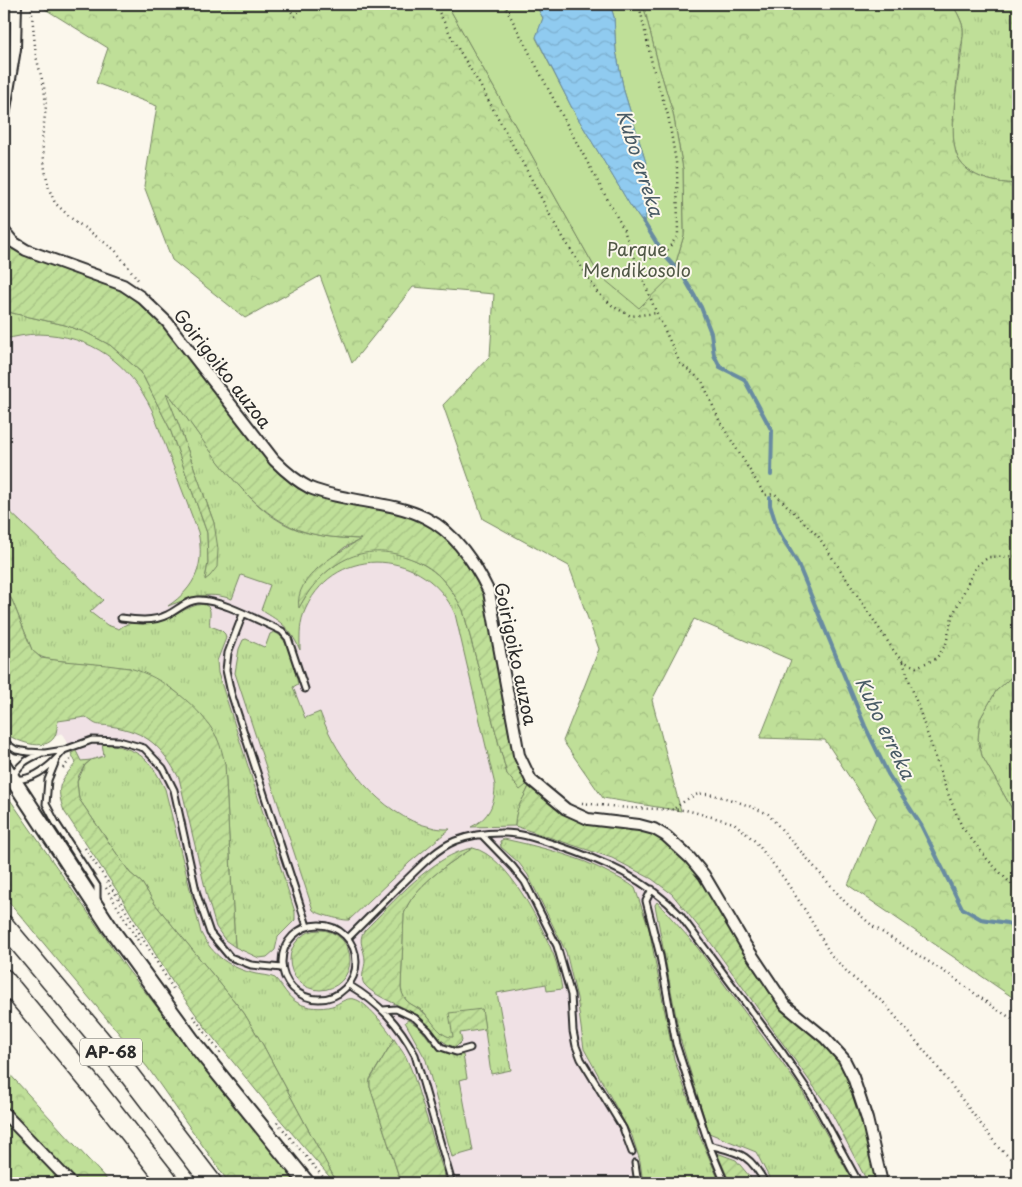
<svg xmlns="http://www.w3.org/2000/svg" width="1022" height="1187" viewBox="0 0 1022 1187" font-family="'Playpen Sans',sans-serif">
  <style>
    .built { fill: #f0e1e5 }
    .grass { fill: url(#grass-tufts); stroke: #758562 }
    .forest { fill: url(#forest-crowns); stroke: #758562 }
    .park { fill: #bfdf98; stroke: #758562 }
    .garden { fill: url(#garden-furrows); stroke: #758562 }
    .water { fill: url(#water-waves); stroke: #688ba1 }
    .lines { fill: none; stroke-linecap: round; stroke-linejoin: round }
    .stream { stroke: #688ba1; stroke-width: 4 }
    .lane-casing { stroke: #2b2b2b; stroke-width: 9 }
    .street-casing { stroke: #2b2b2b; stroke-width: 14 }
    .secondary-casing { stroke: #2b2b2b; stroke-width: 18 }
    .highway-casing { stroke: #2b2b2b; stroke-width: 22 }
    .path { stroke: #2b2b2b; stroke-width: 2.5; stroke-dasharray: 1 4; stroke-linecap: butt }
    .lane { stroke: #fbf7ec; stroke-width: 5 }
    .street { stroke: #fbf7ec; stroke-width: 10 }
    .secondary { stroke: #fbf7ec; stroke-width: 14 }
    .highway { stroke: #fbf7ec; stroke-width: 19 }
    .labels { text-anchor: middle; stroke-width: 4; stroke-linejoin: round; paint-order: stroke }
    .shield { fill: #fbf7ec; stroke: #696865; stroke-width: 1 }
    .shield-label { font-size: 16px; font-weight: bold; fill: #2b2b2b }
    .park-label { font-size: 18px; fill: #505846; stroke: #fbf7ec }
    .street-label { font-size: 18px; fill: #2b2b2b; stroke: #fbf7ec }
    .water-label { font-size: 19px; font-style: italic; fill: #495b66; stroke: #fbf7ec }
  </style>
  <defs>
    <pattern id="grass-tufts" width="24" height="20" patternUnits="userSpaceOnUse" patternTransform="scale(1.25)"><rect width="24" height="20" fill="#bfdf98"/><path d="M3 7l-1-3M5 7V3M7 7l1-3M15 17l-1-3M17 17v-4M19 17l1-3" fill="none" stroke="#a4c083"/></pattern>
    <pattern id="forest-crowns" width="20" height="18" patternUnits="userSpaceOnUse" patternTransform="scale(1.25)"><rect width="20" height="18" fill="#bfdf98"/><path d="M2 6a3 3 0 1 1 6 0M12 15a3 3 0 1 1 6 0" fill="none" stroke="#a4c083"/></pattern>
    <pattern id="garden-furrows" width="10" height="10" patternUnits="userSpaceOnUse" patternTransform="scale(1.25)"><rect width="10" height="10" fill="#bfdf98"/><path d="M-1 1l2-2M0 10L10 0M9 11l2-2" fill="none" stroke="#a4c083"/></pattern>
    <pattern id="water-waves" width="16" height="10" patternUnits="userSpaceOnUse" patternTransform="scale(1.25)"><rect width="16" height="10" fill="#90cbf0"/><path d="M0 5q4-4 8 0t8 0" fill="none" stroke="#7caece"/></pattern>
  </defs>
  <rect width="100%" height="100%" fill="#fbf7ec"/>
  <filter id="ink" filterUnits="userSpaceOnUse"><feTurbulence type="fractalNoise" baseFrequency=".02" numOctaves="2"/><feDisplacementMap in="SourceGraphic" scale="10" xChannelSelector="R" yChannelSelector="G"/><feConvolveMatrix kernelMatrix="1 2 1 2 8 2 1 2 1" color-interpolation-filters="sRGB"/></filter>
  <g filter="url(#ink)">
    <path class="built" d="M4,231L274,460L309,487L426,518L519,755L531,780L566,809L639,825L882,1183H335L277,1116L211,1035L173,983L118,892L64,811L59,797V786L62,779L76,763L62,733L55,736L49,743L37,745L23,743L4,733Z"/>
    <path class="grass" d="M952,4H1018V184C997,183 969,179 958,158C944,130 964,61 963,28C962,21 956,10 952,4Z
      M4,309L12,313L65,325L87,333L110,345L141,372L170,429L207,533L208,563L205,579L210,576L214,523L178,423L165,392L171,397C202,437 244,507 291,527C314,537 338,538 362,539L345,547L318,569L299,607C305,599 309,588 316,581C328,570 344,557 361,553C386,545 424,560 441,578C450,587 457,599 463,610L507,774L531,780C526,799 515,804 515,826L471,827C489,818 495,804 495,785L455,614C427,550 337,542 306,608C299,622 300,635 300,650C289,626 282,623 261,610L270,585L241,575L232,599C207,591 192,597 168,606C196,587 205,565 198,532L152,410C129,363 92,335 38,334C27,334 15,337 4,339Z
      M4,506L103,600L90,612L107,625L119,629C129,619 144,625 157,622C169,620 195,601 205,605C214,608 208,619 210,626L221,630L225,634L226,638L217,661L218,673L295,912V920L278,937L275,950L267,957L259,958L235,947L225,764L217,738L202,716L174,690L130,668L53,660C44,658 38,657 32,650L12,600L4,589Z
      M274,632C290,638 294,669 298,684L293,687L305,718L320,712C336,757 381,817 431,827C437,829 443,829 450,829L410,862L349,920C344,921 317,914 313,910L235,673L239,649L243,640L246,639L264,647L266,645L270,634Z
      M1018,671V853L1012,809L982,756L978,739L980,719L996,691Z
      M102,743C138,749 149,756 165,789L201,933C213,956 230,968 256,974C262,975 268,975 275,978C283,986 287,997 298,1003C308,1008 321,1009 332,1006C339,1004 346,997 354,999C366,1001 387,1028 394,1039L370,1079V1087L401,1183H337L263,1045L244,1013L155,904L142,883L130,873L79,799L77,782L85,765L91,760L104,756Z
      M504,839C541,847 578,856 611,874C620,879 628,882 635,888L649,929L674,1059L696,1120L698,1132L720,1183H643L640,1161L632,1136L584,1049L577,998L566,952L528,875L519,863L501,847L500,841Z
      M473,848C508,856 541,924 554,956C558,966 560,978 562,989L547,991L546,984L497,993L511,1070L491,1074L482,1009L453,1038C439,1037 432,1020 423,1011C417,1007 410,1005 406,1000C403,996 402,993 401,988L404,914C412,887 449,863 473,848Z
      M657,902L697,947L801,1089L854,1183H772L756,1152L709,1133L680,1038L655,905Z
      M408,1020C435,1034 426,1055 463,1055L467,1078L460,1080L473,1151L452,1157L426,1060L405,1022Z"/>
    <path class="forest" d="M37,4H447L599,275L672,276L684,235L683,169L673,113L659,67L643,4H952C956,10 960,18 962,24C965,33 961,46 960,55C958,80 947,136 958,158C969,179 997,183 1018,184V671L996,691L980,719L978,739L982,756L1012,809L1018,853V1001L848,885L876,817L825,740L760,738L791,660L694,619L652,700L681,811L603,798L563,741L599,649L569,566L483,519L443,405L490,356L494,294L413,287L352,363L320,276L245,318L172,260L144,186L157,106L96,83L108,48Z
      M4,791L127,969L296,1183H229L148,1068L4,896Z
      M4,1068L110,1183H4Z"/>
    <path class="park" d="M4,4H16L4,115Z
      M447,4H535L543,18L536,38L573,110L630,205L644,225L646,163L624,91L616,51L614,17L610,4H643L659,67L673,113L683,169L684,235L672,276L639,308L599,275Z"/>
    <path class="garden" d="M7,234L13,242L123,285L167,322L274,460L309,487L407,510L445,531L481,576L519,755L531,780L566,809L654,829L690,858L786,1006L844,1059L882,1183H868L829,1108L706,936L672,894L652,879L612,858L515,826C515,804 525,800 531,781L520,790L507,774L463,610C457,599 450,587 441,578C432,568 419,561 406,557C359,540 320,567 299,608C293,576 340,552 361,539C337,538 312,537 290,526C240,502 204,440 171,397L166,393L178,423L214,523L218,549L217,567L210,576L205,580L208,563L207,533L170,429L141,372L110,345L87,333L65,325L12,313L4,309V241Z
      M4,589L12,600L32,650L41,658C70,663 100,663 129,668C161,675 203,709 217,738C221,746 223,756 225,764L235,947L225,940L216,927L207,896L179,778C161,746 148,732 110,726C96,724 98,727 86,717L58,721C57,725 57,732 55,736C45,754 15,740 4,733Z
      M76,751L81,761L91,760L85,765L79,775L77,782L79,799L130,873L142,883L155,904L244,1013L263,1045L337,1183H335L277,1116L211,1035L173,983L118,892L64,811C55,786 60,782 76,763L71,753Z
      M473,848C449,863 412,887 404,914L401,988C402,993 403,996 406,1000C410,1005 418,1007 423,1012C432,1019 440,1038 453,1037L449,1013L482,1009L485,1029L460,1033L462,1041L456,1047C439,1045 432,1025 418,1016C403,1005 375,998 364,984C360,978 365,967 365,961C365,949 357,942 364,931C393,903 433,854 473,848Z
      M290 960a30 30 0 1 1 60 0a30 30 0 1 1-60 0Z
      M394,1039L406,1057L413,1074L447,1183H401L370,1087V1080Z
      M717,1153L736,1160L755,1183H730Z"/>
    <path class="water" d="M535,4H610L614,17L616,51L624,91L646,163L648,190L645,226L630,205L573,110L536,37L543,18Z"/>
    <g class="lines">
      <path class="stream" d="M643,221L664,255L683,276L701,307L711,333L714,355L720,367L744,379L772,431L771,475
        M770,498V505L778,530L798,564L865,726L888,774L921,825L962,908L981,919L1007,923L1018,930"/>
      <g class="lane-casing">
        <path id="lane" d="M243,614L228,653L226,670L231,693L307,926
          M121,618C136,620 153,622 167,615C178,610 185,601 198,600C220,599 261,622 282,631L288,638L305,689
          M4,742L16,750L28,752L45,753L64,750L92,740L119,741L144,748L163,768L174,790L197,895L210,933L230,957L251,965L282,968
          M40,754C27,759 18,765 12,779C33,782 51,766 64,750
          M57,758L48,780L46,804L56,823L97,886V901
          M482,835L513,867L525,882L557,946L571,995L573,1031L576,1046L581,1059L623,1128L632,1152
          M652,889L646,901L660,956L676,1044L709,1145L725,1183
          M282 962a37 37 0 1 1 74 0a37 37 0 1 1-74 0Z
          M348,938C366,920 384,902 402,884C418,869 434,850 455,841C468,836 486,833 500,833C519,832 538,839 556,845C601,860 647,879 680,915L782,1052L811,1095L859,1183
          M349,985C379,1003 399,1024 415,1055L452,1183
          M383,1010L396,1009L415,1018L428,1030L441,1047L456,1052L470,1048
          M709,1145C739,1153 750,1153 765,1183
          M635,1163L638,1183"/>
      </g>
      <g class="street-casing">
        <path id="street" d="M4,115L15,49L16,4
          M4,231L13,242L26,250L123,285L141,297L167,322L274,460C285,471 296,481 310,488C347,503 390,500 426,518C456,533 475,563 489,592L519,755L531,780L566,809L588,819L639,825L654,829L666,836L690,858L704,875L746,946L786,1006L825,1038L844,1059L853,1077L867,1119L882,1183
          M4,1113L71,1183"/>
      </g>
      <g class="secondary-casing">
        <path id="secondary" d="M4,766L111,929L197,1047L307,1183"/>
      </g>
      <g class="highway-casing">
        <path id="highway" d="M4,925L124,1068L212,1183
          M4,979L96,1090L169,1183"/>
      </g>
      <path class="path" d="M31,4L36,56L44,87L46,106L42,140L45,170L49,189L55,203L71,218L115,250L139,281
        M285,4L295,16L304,4
        M435,4L453,40L480,85L533,182L553,221L597,292L614,307L631,316L657,313
        M504,4L565,121L623,228L654,307L680,363L702,381L720,422L765,495L775,494L818,536L894,651L902,661L916,667L936,659L946,644L952,617L976,566L989,557L1018,556
        M1017,4L1018,7
        M636,262L664,255L678,235L677,168L668,115L653,68L639,4
        M903,662L946,789L962,827L987,859L1018,891
        M4,727L9,734
        M63,768L70,760L69,758
        M582,803L628,808L686,810L734,823L756,842L783,877L805,910L831,955L851,976L884,1003L932,1060L999,1148L1018,1165
        M675,808C682,803 690,796 699,794C714,792 754,807 768,814L846,903L874,927L951,976L996,1009L1018,1022
        M85,848L117,896L175,992
        M106,888L142,947
        M193,1016L221,1054
        M277,1122L328,1183"/>
      <use href="#lane" class="lane"/>
      <use href="#street" class="street"/>
      <use href="#secondary" class="secondary"/>
      <use href="#highway" class="highway"/>
    </g>
  </g>
  <g class="labels">
    <rect class="shield" x="80" y="1038.5" width="62" height="27" rx="4"/>
    <g class="shield-label">
      <text x="111" y="1058">AP-68</text>
    </g>
    <g class="park-label">
      <text x="637" y="256">Parque<tspan x="637" dy="21">Mendikosolo</tspan></text>
    </g>
    <g class="street-label">
      <text transform="translate(222 369) rotate(52)" y="6">Goirigoiko auzoa</text>
      <text transform="translate(515 654) rotate(78)" y="6">Goirigoiko auzoa</text>
    </g>
    <g class="water-label">
      <text transform="translate(640 163) rotate(72)" y="7">Kubo erreka</text>
      <text transform="translate(885 728) rotate(64)" y="7">Kubo erreka</text>
    </g>
  </g>
  <rect width="1022" height="1187" fill="none" stroke="#fbf7ec" stroke-width="20"/>
  <rect x="10" y="10" width="1002" height="1167" fill="none" stroke="#2b2b2b" stroke-width="2" filter="url(#ink)"/>
</svg>
